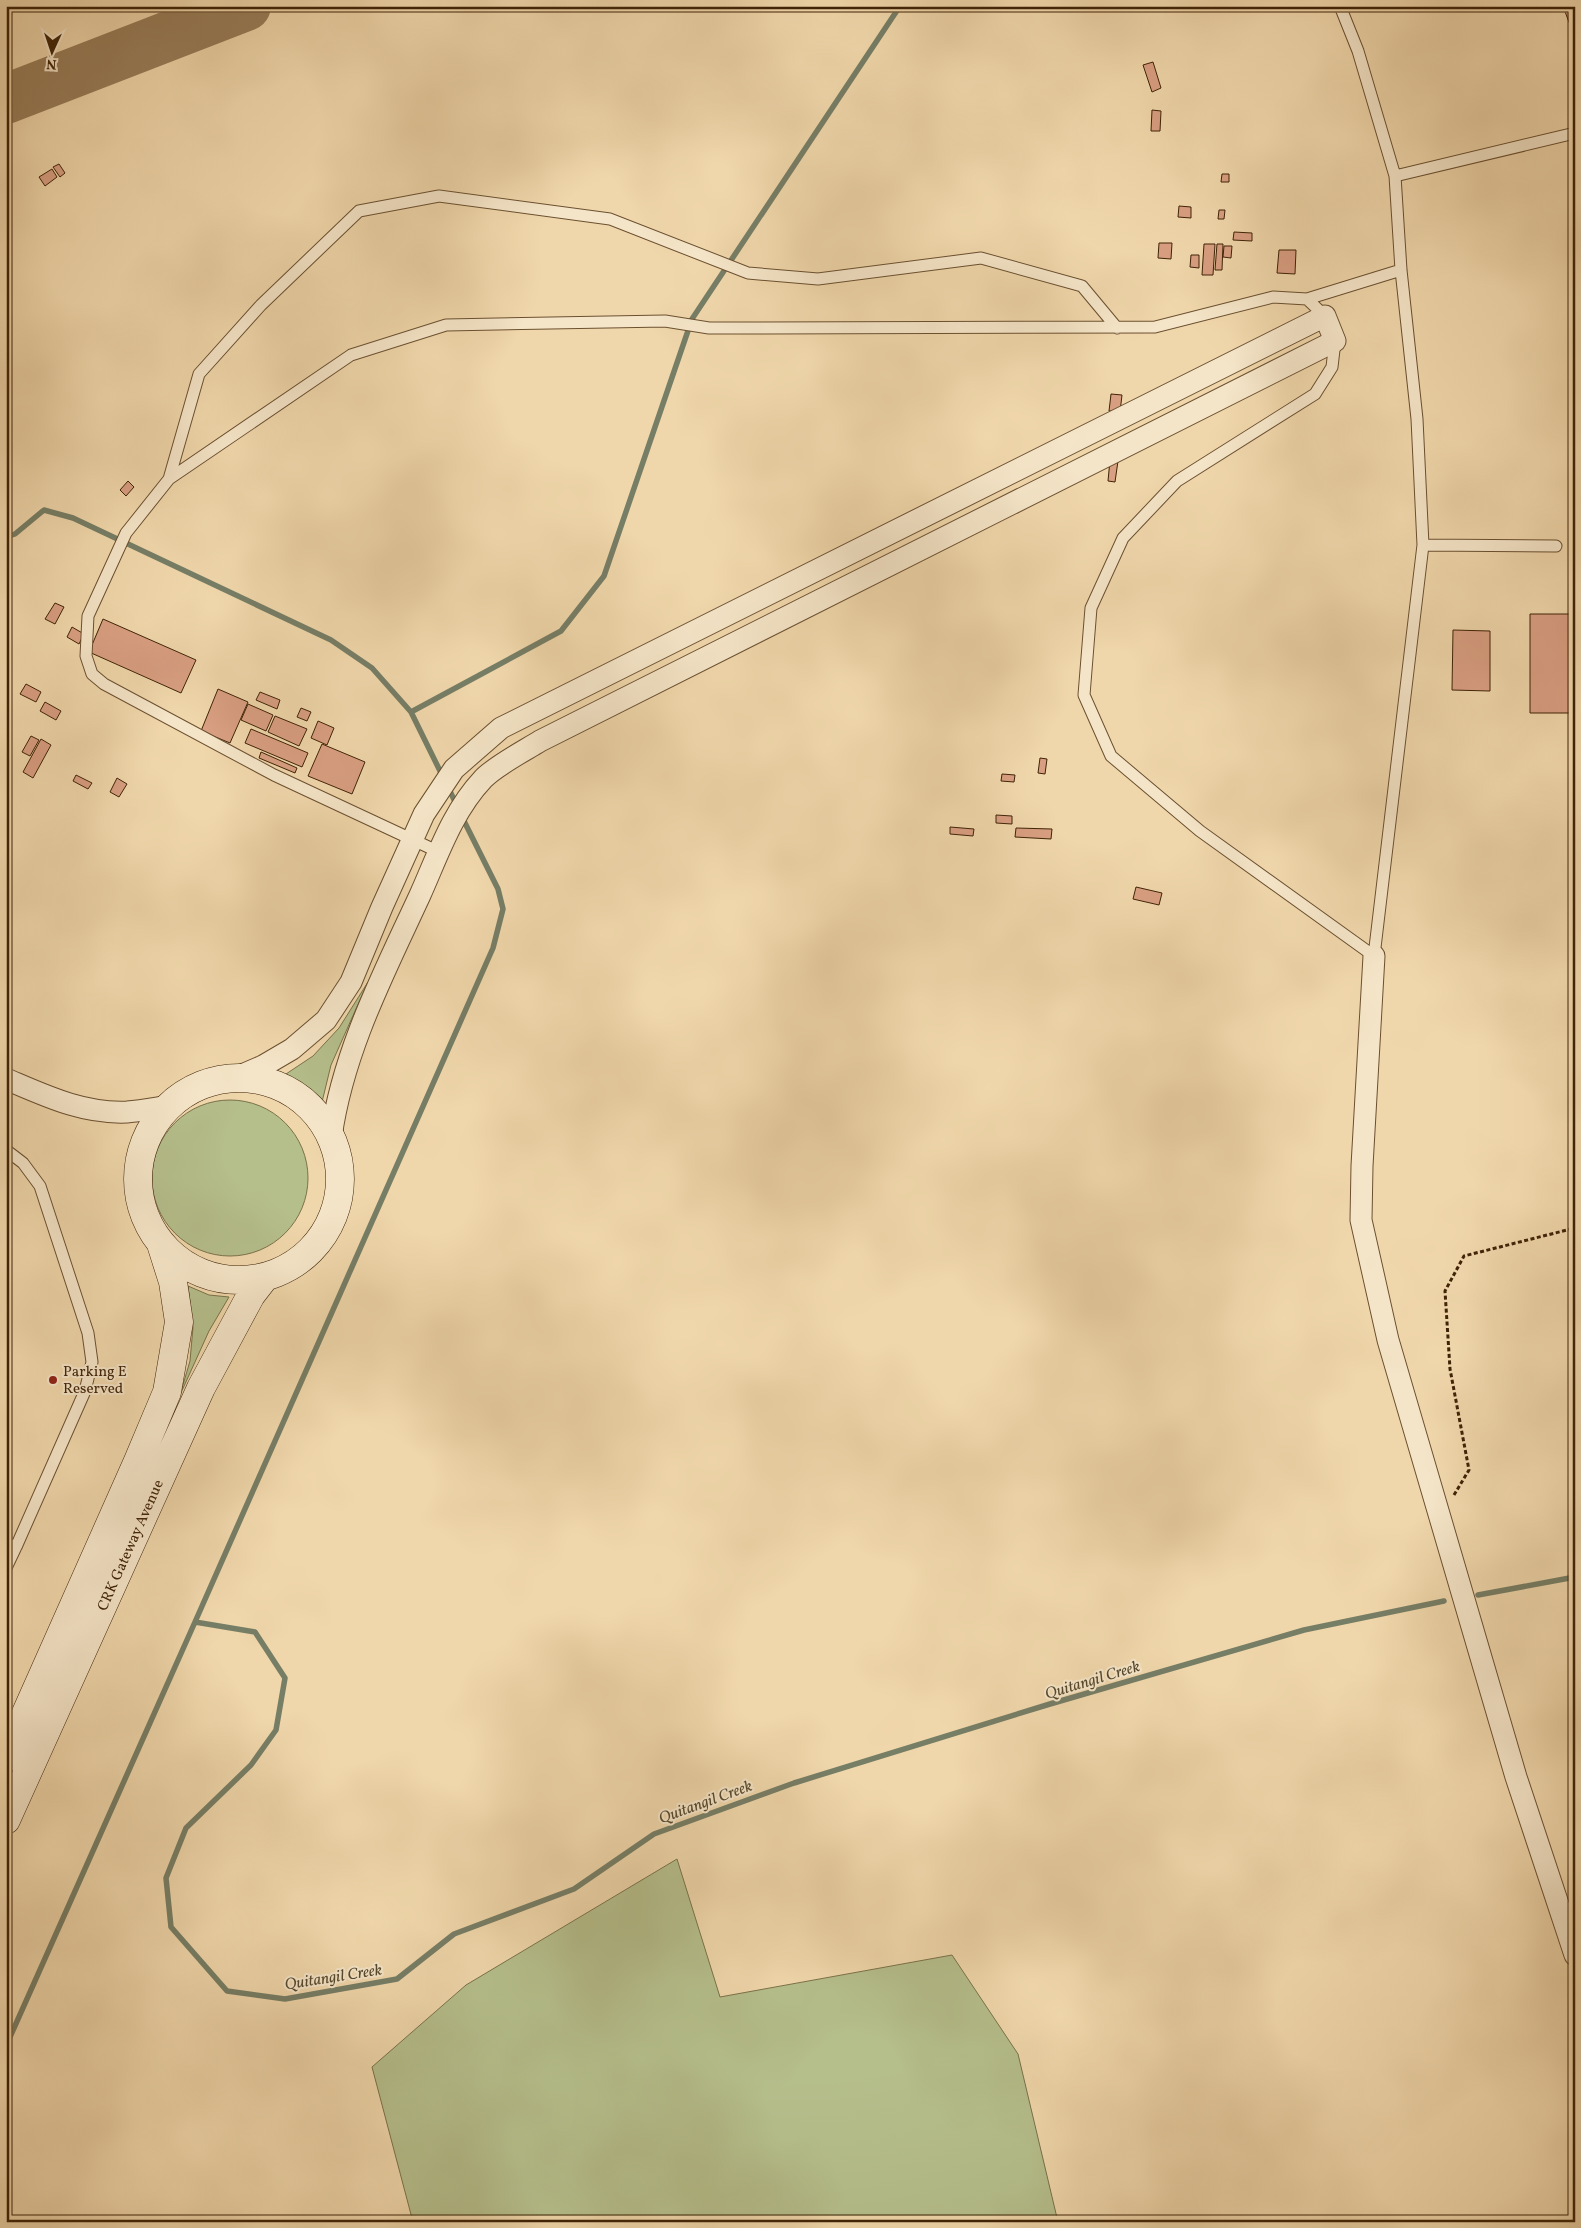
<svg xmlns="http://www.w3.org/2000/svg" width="1581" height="2228" viewBox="0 0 1581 2228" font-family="Vollkorn,serif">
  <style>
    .green { fill: #b5bf8c; stroke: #7a714a }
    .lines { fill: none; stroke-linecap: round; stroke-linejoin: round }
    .stream { stroke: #767e66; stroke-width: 5.5 }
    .taxiway { stroke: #987d59; stroke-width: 50 }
    .building { fill: #d99f82; stroke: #3f2307 }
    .lane-casing { stroke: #6b5030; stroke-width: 13 }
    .street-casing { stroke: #6b5030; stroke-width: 23 }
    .secondary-casing { stroke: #3f2307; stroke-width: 29 }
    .path { stroke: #3f2307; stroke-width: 3; stroke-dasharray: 4 2.5; stroke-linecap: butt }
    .lane { stroke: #f5e5c8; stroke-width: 11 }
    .street { stroke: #f5e5c8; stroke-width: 21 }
    .secondary { stroke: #f5e5c8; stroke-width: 28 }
    .poi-dot { fill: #8f2418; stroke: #f5e5c8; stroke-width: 2 }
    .labels { text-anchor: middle; stroke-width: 4; stroke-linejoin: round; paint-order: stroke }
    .poi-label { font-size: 15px; fill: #3f2307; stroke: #f5e5c8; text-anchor: start }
    .street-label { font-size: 15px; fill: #3f2307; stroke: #f5e5c8 }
    .water-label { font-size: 16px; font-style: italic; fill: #56492e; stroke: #f5e5c8 }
  </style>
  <rect width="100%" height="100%" fill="#f0d7ab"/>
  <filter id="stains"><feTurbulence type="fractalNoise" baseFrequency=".004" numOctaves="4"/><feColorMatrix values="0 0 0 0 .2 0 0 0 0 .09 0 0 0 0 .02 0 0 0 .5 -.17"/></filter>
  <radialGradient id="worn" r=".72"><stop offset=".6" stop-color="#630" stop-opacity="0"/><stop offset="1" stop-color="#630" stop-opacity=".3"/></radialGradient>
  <path class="green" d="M368,982L331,1065L322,1102L303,1085L286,1074L313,1056L339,1028Z
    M152 1178a78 78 0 1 1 156 0a78 78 0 1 1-156 0Z
    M188,1286L209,1295L229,1297L209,1331L180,1395L190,1361L193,1327Z
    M677,1859L720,1997L952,1955L1018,2054L1058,2222H413L372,2067L466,1985Z"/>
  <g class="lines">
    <path class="stream" d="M6,537L15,534L44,510L73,518L331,640L372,668L411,712L443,777
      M411,712L561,631L604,576L692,319L900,6
      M448,787L457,806
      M1478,1595L1575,1577
      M195,1622L493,948L503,909L498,889L462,817
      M6,2046L195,1622L255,1632L285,1678L276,1730L251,1765L186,1828L166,1878L171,1927L227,1991L285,1999L397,1979L454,1934L574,1889L654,1834L794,1783L1050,1704L1304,1630L1444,1601"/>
    <path class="taxiway" d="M6,99L246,6"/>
  </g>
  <path class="building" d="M1571,6H1575V38L1564,9Z
    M1153,62L1161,88L1152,92L1143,65Z
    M1152,110L1161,111L1160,131H1151Z
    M59,164L65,173L60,177L53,167Z
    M52,169L57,177L45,186L39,177Z
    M1222,174H1229V182H1221Z
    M1179,206L1191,207V218L1178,217Z
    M1219,210H1225L1224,219H1218Z
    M1234,232L1252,233V241L1233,240Z
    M1159,243H1172L1171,259L1158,258Z
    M1204,244H1215L1213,275H1202Z
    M1217,244H1223L1222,270H1215Z
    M1224,246H1232L1231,258L1223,257Z
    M1279,250H1296L1295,274L1277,273Z
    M1191,255H1199V268L1190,267Z
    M1111,394L1122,395L1120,412L1109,411Z
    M1110,460L1118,461L1115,482L1108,481Z
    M128,481L134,487L126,496L120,490Z
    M55,603L64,607L55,624L45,619Z
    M1530,614H1575V713H1530Z
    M103,619L196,660L181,693L89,652Z
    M72,627L84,634L79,644L67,637Z
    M1453,630L1490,631V691L1452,690Z
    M26,684L41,692L36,702L20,694Z
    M218,689L248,702L230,743L201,731Z
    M260,692L280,700L277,709L256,700Z
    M45,702L61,711L56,720L40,711Z
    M248,704L273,715L266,731L241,720Z
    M301,708L311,712L307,721L297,717Z
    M275,716L307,729L299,746L268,732Z
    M318,721L334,728L327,745L311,738Z
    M251,729L308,753L302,767L245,743Z
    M31,736L39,740L30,756L22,752Z
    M41,739L51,745L33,778L23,772Z
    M322,744L365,762L352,794L308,776Z
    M261,752L297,768L295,773L259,758Z
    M1040,758L1047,759L1045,774L1038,773Z
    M1002,774L1015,775L1014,782L1001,781Z
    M76,775L92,783L88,789L73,781Z
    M117,778L127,784L119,797L110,792Z
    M996,815L1012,816V824L996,823Z
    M950,827L974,829L973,836L950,834Z
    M1016,828L1052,829L1051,839L1015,837Z
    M1136,887L1162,893L1159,905L1133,899Z"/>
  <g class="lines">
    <g class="lane-casing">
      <path id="lane" d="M1340,6L1358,51L1395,176
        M1307,299L1401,270
        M1335,341L1332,367L1315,394L1177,481L1123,538L1091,608L1084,695L1111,756L1200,831L1374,956L1423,545L1417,419L1401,270L1395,176L1575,133
        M169,479L199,374L261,305L359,211L439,196L610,219L748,273L818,279L981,258L1082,286L1117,328
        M1423,545L1556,546
        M439,852L274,775L104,684L92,674L86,656L88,616L126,533L169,479L351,355L446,325L665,321L709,328L1155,327L1273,297L1307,299L1325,316
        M6,1150L23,1163L40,1186L88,1333L92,1362L85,1391L16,1547L6,1543
        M6,1568L16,1547"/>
    </g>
    <g class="street-casing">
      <path id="street" d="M1374,956L1362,1166L1361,1220L1388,1340L1516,1777L1575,1955
        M235,1078L263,1066L292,1049L326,1020L351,982L382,907L424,814L454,769L501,728L1325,316L1335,341L540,741C524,751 495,766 483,779C452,812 438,855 420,895C384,973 343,1051 331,1137
        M6,1079C46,1096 83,1114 127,1112C141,1111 156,1108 169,1106"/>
    </g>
    <g class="secondary-casing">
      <path id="secondary" d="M138 1179a101 101 0 1 1 202 0a101 101 0 1 1-202 0Z
        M6,1758L138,1461L167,1392L179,1322L173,1282L161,1244
        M6,1820L201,1388L251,1295L265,1277"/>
    </g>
    <path class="path" d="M1454,1495L1469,1470L1450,1369L1445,1291L1464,1256L1575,1228"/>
    <use href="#lane" class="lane"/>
    <use href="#street" class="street"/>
    <use href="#secondary" class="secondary"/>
  </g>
  <circle class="poi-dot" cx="53" cy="1380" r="5"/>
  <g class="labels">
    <g class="poi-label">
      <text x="63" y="1376">Parking E<tspan x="63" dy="17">Reserved</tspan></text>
    </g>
    <g class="street-label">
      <text transform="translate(130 1545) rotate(-66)" y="5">CRK Gateway Avenue</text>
    </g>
    <g class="water-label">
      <text transform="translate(1092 1679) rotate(-17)" y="6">Quitangil Creek</text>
      <text transform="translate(705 1801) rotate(-20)" y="6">Quitangil Creek</text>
      <text transform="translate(333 1976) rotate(-9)" y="6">Quitangil Creek</text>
    </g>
  </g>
  <rect width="1581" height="2228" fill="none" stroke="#f0d7ab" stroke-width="25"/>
  <rect x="8" y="8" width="1566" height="2213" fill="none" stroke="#3f2307" stroke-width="2.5"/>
  <rect x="12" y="12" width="1556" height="2203" fill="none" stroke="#3f2307"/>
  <g transform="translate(52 52) rotate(183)" stroke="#f5e5c8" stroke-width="4" paint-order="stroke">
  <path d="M0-4L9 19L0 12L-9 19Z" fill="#3f2307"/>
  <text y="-8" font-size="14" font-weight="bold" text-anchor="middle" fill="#3f2307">N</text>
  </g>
  <rect width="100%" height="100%" filter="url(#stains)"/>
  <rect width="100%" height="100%" fill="url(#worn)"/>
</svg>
